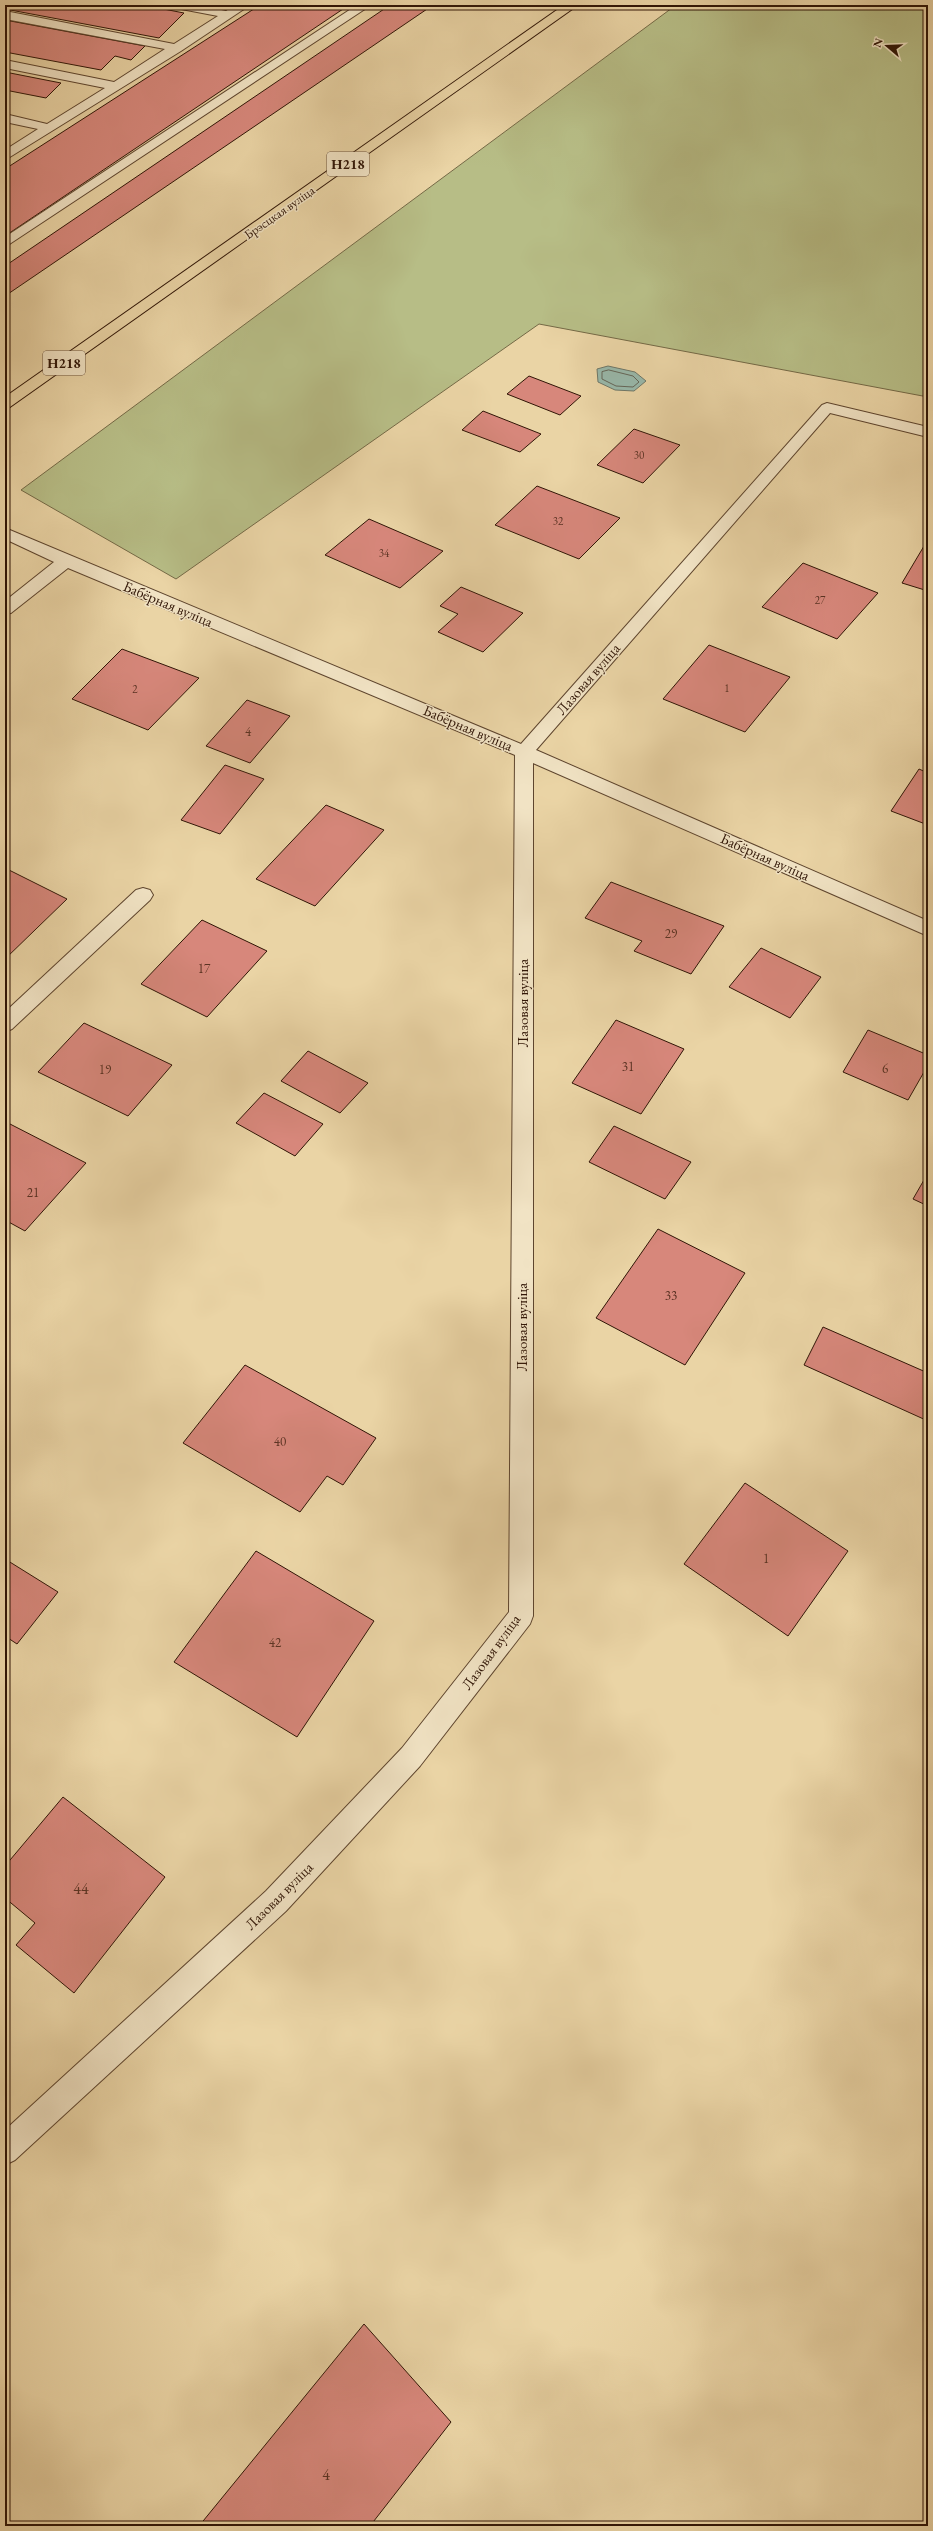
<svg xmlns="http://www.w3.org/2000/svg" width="933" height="2531" viewBox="0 0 933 2531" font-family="'EB Garamond',serif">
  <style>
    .green { fill: #b7bd86; stroke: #746946 }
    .water { fill: #98b8aa; stroke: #6e7768 }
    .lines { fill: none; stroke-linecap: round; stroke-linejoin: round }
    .shore { stroke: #646658; stroke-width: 1 }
    .building { fill: #d7877b; stroke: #301506 }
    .lane-casing { stroke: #5e452e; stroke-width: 2 }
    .street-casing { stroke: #5e452e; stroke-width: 2 }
    .primary-casing { stroke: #301506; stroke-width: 2 }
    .lane { fill: #f1e3c4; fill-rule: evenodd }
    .street { fill: #f1e3c4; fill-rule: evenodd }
    .primary { fill: #ead4a5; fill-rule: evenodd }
    .labels { text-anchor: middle; stroke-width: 3; stroke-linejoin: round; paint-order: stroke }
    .far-number-label { font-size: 11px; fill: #5a3223 }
    .far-street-label { font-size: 13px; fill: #301506; stroke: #f1e3c4 }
    .number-label { font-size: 13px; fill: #5a3223 }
    .shield { fill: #f1e3c4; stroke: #6a533f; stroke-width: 1 }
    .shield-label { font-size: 14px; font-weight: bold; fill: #301506 }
    .street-label { font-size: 15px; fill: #301506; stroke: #f1e3c4 }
    .near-number-label { font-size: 16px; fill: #5a3223 }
  </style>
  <rect width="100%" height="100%" fill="#ead4a5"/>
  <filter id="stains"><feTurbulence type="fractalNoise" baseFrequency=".005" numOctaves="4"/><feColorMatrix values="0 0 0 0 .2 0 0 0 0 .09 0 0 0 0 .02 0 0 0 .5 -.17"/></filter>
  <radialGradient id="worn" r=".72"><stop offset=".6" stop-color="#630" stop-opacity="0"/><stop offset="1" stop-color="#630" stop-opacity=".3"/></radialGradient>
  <path class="green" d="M676,5H928V397L539,324L176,579L21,490Z"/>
  <path class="water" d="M608,366L635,372L646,381L634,391L615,390L598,382L597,369Z"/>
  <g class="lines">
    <path class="shore" d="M609,370L633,376L639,382L633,387L616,386L602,379V372Z"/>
  </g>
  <path class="building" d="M5,5H143L184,13L159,38L5,9Z
    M260,5H349L5,236V169Z
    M390,5H433L5,296V266Z
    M5,20L145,46L131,60L115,56L101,70L5,52Z
    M5,72L61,83L46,98L5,90Z
    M529,376L581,396L560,415L507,394Z
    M483,411L541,434L520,452L462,430Z
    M634,429L680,445L643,483L597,465Z
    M537,486L620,518L579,559L495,525Z
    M369,519L443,551L400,588L325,555Z
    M927,541L928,542V591L902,583Z
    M803,563L878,593L837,639L762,607Z
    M461,587L523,613L483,652L438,632L458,614L440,606Z
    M709,645L790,677L745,732L663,699Z
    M122,649L199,678L148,730L72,699Z
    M247,700L290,716L250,763L206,746Z
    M225,765L264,779L220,834L181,820Z
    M919,769L928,773V825L891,811Z
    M326,805L384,830L315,906L256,879Z
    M5,868L67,899L5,959Z
    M611,882L724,926L691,974L634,951L642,941L585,918Z
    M202,920L267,951L207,1017L141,984Z
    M761,948L821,977L790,1018L729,987Z
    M616,1020L684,1049L641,1114L572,1083Z
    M84,1023L172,1065L128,1116L38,1072Z
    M868,1030L928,1055V1065L908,1100L843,1072Z
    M308,1051L368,1083L340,1113L281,1081Z
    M264,1093L323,1124L295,1156L236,1123Z
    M10,1124L86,1163L25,1231L5,1220V1130Z
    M614,1126L691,1162L665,1199L589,1162Z
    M928,1173V1206L913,1199Z
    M658,1229L745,1273L685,1365L596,1318Z
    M823,1327L928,1373V1421L804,1365Z
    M245,1365L376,1438L343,1485L327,1476L300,1512L183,1443Z
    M745,1483L848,1551L788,1636L684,1564Z
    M256,1551L374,1621L297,1737L174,1662Z
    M5,1559L58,1592L17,1644L5,1636Z
    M63,1797L165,1877L74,1993L16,1945L35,1923L5,1898V1866Z
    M364,2324L451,2422L370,2526H199Z"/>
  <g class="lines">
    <g class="lane-casing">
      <path id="lane" d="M174,5H197L226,11L236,5H250L181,51L5,160V150L38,129L5,122V114L47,124L105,88L5,68V60L114,82L165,49L5,19V11L174,44L218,16L176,8Z
        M357,5H371L5,247V237Z
        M143,888L150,890L153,895L150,900L12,1029L5,1032V1012L136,890Z"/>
    </g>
    <g class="street-casing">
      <path id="street" d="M827,403L928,427V437L830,413L536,750L928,921V936L533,763V1616L530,1624L420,1766L286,1911L15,2160L5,2165V2130L266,1891L402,1748L509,1612L515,755L68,568L11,613L5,614V601L54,562L5,539V528L521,744L822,405Z"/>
    </g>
    <g class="primary-casing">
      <path id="primary" d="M564,5H578L10,407L5,409V397Z"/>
    </g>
    <use href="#lane" class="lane"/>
    <use href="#street" class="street"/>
    <use href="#primary" class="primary"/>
  </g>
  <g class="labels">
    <g class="far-number-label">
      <text x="639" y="459">30</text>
      <text x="558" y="525">32</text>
      <text x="384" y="557">34</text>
      <text x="820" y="604">27</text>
      <text x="727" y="692">1</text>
      <text x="135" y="693">2</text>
    </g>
    <g class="far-street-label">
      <text transform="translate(279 212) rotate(-35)" y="5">Брэсцкая вуліца</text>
    </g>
    <g class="number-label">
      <text x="248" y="736">4</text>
      <text x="671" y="938">29</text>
      <text x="204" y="973">17</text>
      <text x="628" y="1071">31</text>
      <text x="885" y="1073">6</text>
      <text x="105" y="1074">19</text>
      <text x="33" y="1197">21</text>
      <text x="671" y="1300">33</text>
      <text x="280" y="1446">40</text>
      <text x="766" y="1563">1</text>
      <text x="275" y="1647">42</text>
    </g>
    <g class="shield">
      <rect x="327" y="152" width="42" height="24" rx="3"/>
      <rect x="43" y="351" width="42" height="24" rx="3"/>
    </g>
    <g class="shield-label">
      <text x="348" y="169">Н218</text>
      <text x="64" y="368">Н218</text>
    </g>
    <g class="street-label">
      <text transform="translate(168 604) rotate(23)" y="5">Бабёрная вуліца</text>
      <text transform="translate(588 679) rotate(-49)" y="5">Лазовая вуліца</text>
      <text transform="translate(468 728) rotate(23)" y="5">Бабёрная вуліца</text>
      <text transform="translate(765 857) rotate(24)" y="5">Бабёрная вуліца</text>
      <text transform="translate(523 1003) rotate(-90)" y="5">Лазовая вуліца</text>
      <text transform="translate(522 1327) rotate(-90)" y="5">Лазовая вуліца</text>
      <text transform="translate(491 1652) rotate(-54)" y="5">Лазовая вуліца</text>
      <text transform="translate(279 1896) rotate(-45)" y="5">Лазовая вуліца</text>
    </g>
    <g class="near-number-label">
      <text x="81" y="1894">44</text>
      <text x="326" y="2480">4</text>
    </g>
  </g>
  <rect width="933" height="2531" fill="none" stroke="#ead4a5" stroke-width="20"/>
  <rect x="6" y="6" width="921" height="2519" fill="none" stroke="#301506" stroke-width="2"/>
  <rect x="10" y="10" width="913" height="2511" fill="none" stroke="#301506"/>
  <g transform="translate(887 46) rotate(289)" stroke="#f1e3c4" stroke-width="3" paint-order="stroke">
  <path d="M0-3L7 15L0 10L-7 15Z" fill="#301506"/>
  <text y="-6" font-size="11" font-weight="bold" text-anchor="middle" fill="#301506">N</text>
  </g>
  <rect width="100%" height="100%" filter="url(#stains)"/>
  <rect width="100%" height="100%" fill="url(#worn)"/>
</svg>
